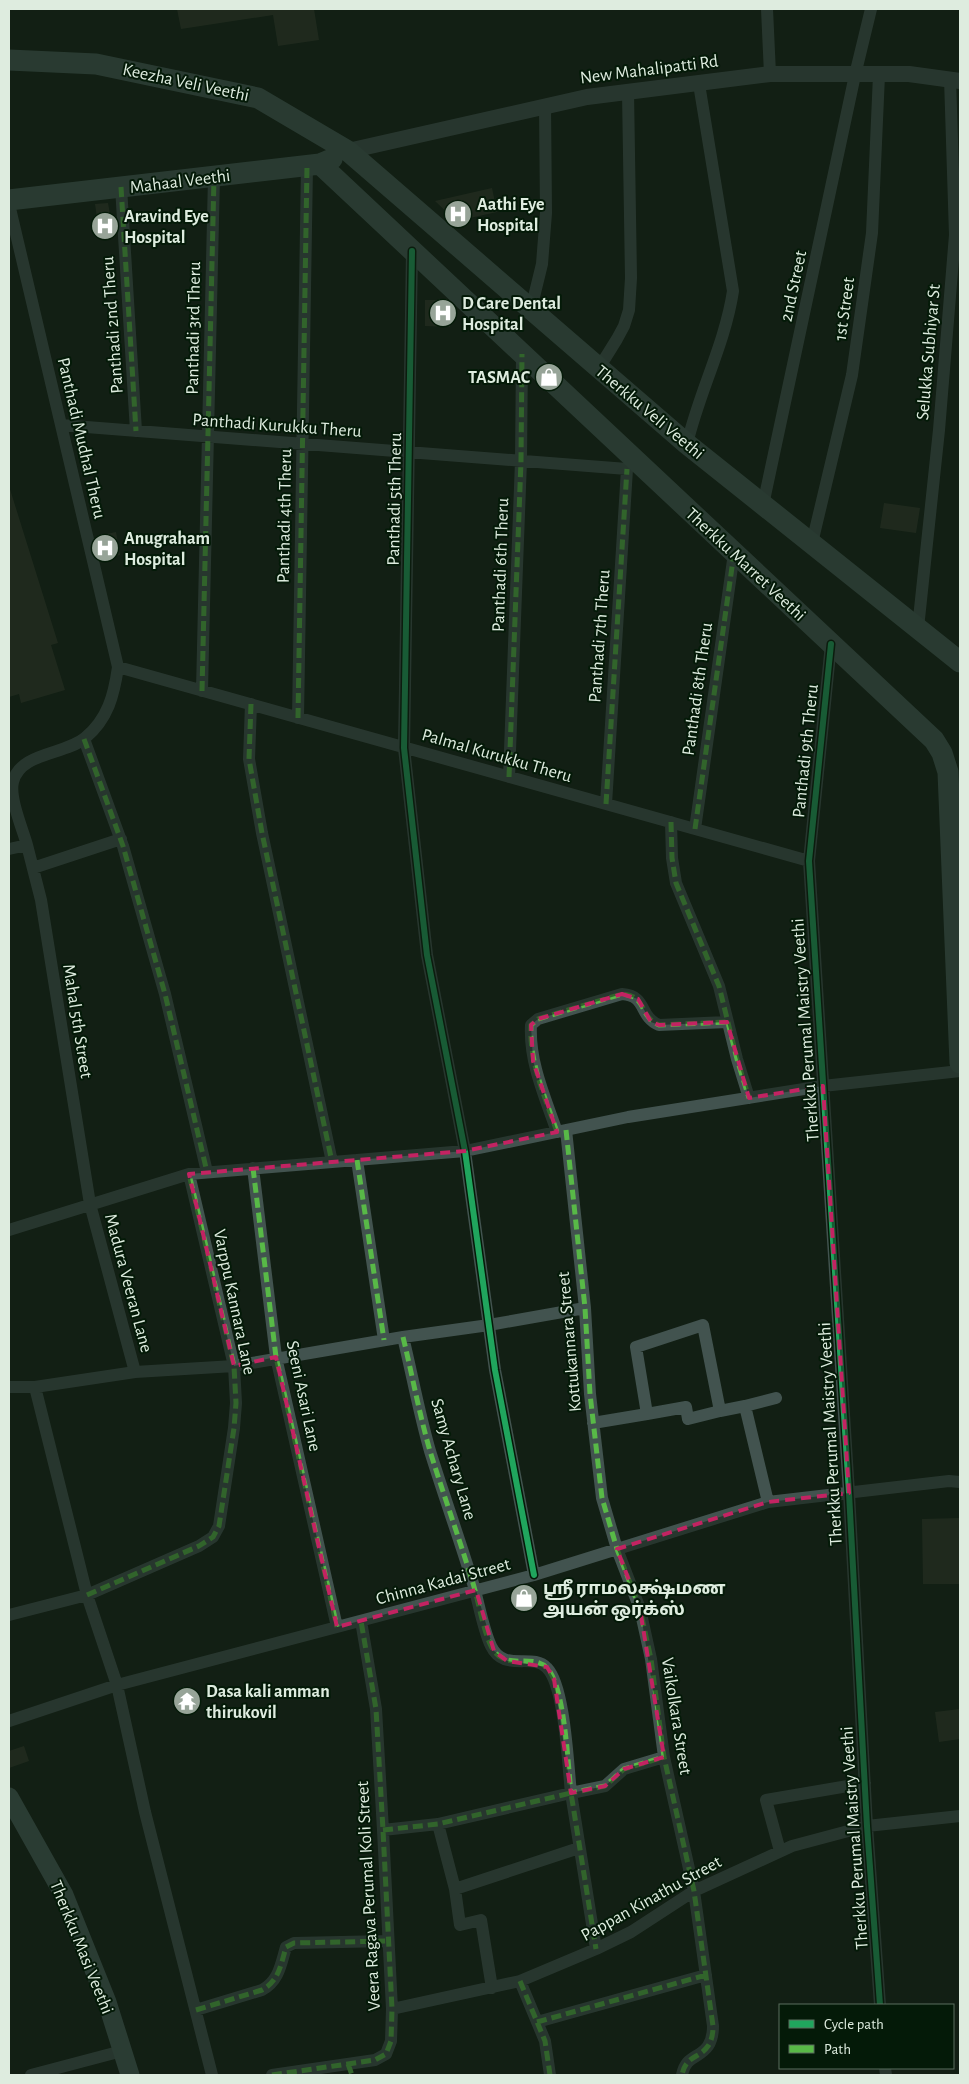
<svg xmlns="http://www.w3.org/2000/svg" width="969" height="2084" viewBox="0 0 969 2084" font-family="'Alegreya Sans','Noto Sans Tamil',sans-serif">
  <style>
    .building { fill: #2f3729 }
    .lines { fill: none; stroke-linecap: round; stroke-linejoin: round }
    .minor { stroke: #42534f; stroke-width: 12 }
    .tertiary { stroke: #42534f; stroke-width: 16 }
    .secondary { stroke: #485f5a; stroke-width: 19 }
    .primary { stroke: #455c55; stroke-width: 21 }
    .quiet { stroke: #58b947; stroke-width: 5; stroke-dasharray: 10 5; stroke-linecap: butt }
    .cycleway-casing { stroke: #041a08; stroke-width: 9 }
    .cycleway { stroke: #20a55d; stroke-width: 6 }
    .marked { fill: none; stroke: #c32362; stroke-width: 4; stroke-dasharray: 10 6; stroke-linejoin: round }
    .labels { text-anchor: middle; stroke-width: 4; stroke-linejoin: round; paint-order: stroke }
    .street-label { font-size: 18px; fill: #deecdf; stroke: #041a08 }
    .poi-label { font-size: 18px; font-weight: bold; fill: #deecdf; stroke: #041a08; text-anchor: start }
  </style>
  <rect width="100%" height="100%" fill="#121f14"/>
  <path class="building" d="M177,9H314L319,40L278,46L273,15L181,29Z
    M492,188L497,212L456,221L435,201Z
    M108,203L114,237L100,238L95,204Z
    M425,300H451L450,327L425,326Z
    M9,486L58,643L51,645L65,690L21,703L19,694L9,697Z
    M884,503L920,508L916,533L880,528Z
    M116,532L120,555L101,559L97,536Z
    M960,1518V1584H923L922,1519Z
    M960,1709V1739L939,1742L935,1712Z
    M24,1746L29,1761L9,1768V1751Z"/>
  <g class="lines">
    <path class="minor" d="M767,9L770,74
      M121,187L136,431
      M9,204L118,667C114,695 108,719 85,738C65,755 20,752 13,782C9,798 23,830 27,845L9,849
      M412,251L404,748L427,955L465,1151L495,1370L534,1575
      M531,309L542,264L546,213L545,105
      M599,368L617,339L624,326L629,310L631,278L628,92
      M61,425L627,469L634,459
      M687,444C699,392 725,344 733,291L699,84
      M763,505L855,75L871,9
      M812,543L852,375L872,233L879,75
      M918,628L939,430L955,235L950,78
      M831,644L809,861L849,1493L867,1826L880,2005
      M118,667L809,861
      M202,691L214,177
      M251,704L249,759L262,833L332,1162
      M298,718L307,166
      M84,739L123,846L165,994L207,1172
      M509,777L521,461L522,354
      M606,804L627,469
      M671,822L672,858L676,883L719,986L737,1059L749,1098
      M695,829L734,553
      M27,845L41,900L90,1204L135,1372
      M33,868L121,839
      M566,1130L585,1308L590,1394L602,1498L617,1549L640,1609L651,1659L664,1757L694,1891L713,2026C713,2033 712,2040 708,2046C699,2059 686,2055 682,2075
      M557,1132C545,1097 529,1062 531,1025L538,1019L622,994C648,996 638,1016 659,1025L727,1022
      M357,1160L384,1340
      M253,1168L276,1357L337,1627
      M189,1174L234,1366L236,1403L234,1428L219,1526L213,1537L199,1546L87,1595L35,1387L135,1372L234,1366L403,1337L489,1325L585,1308
      M9,1230L189,1174L465,1151L628,1117L823,1086L960,1071
      M403,1337C412,1374 419,1413 430,1451C443,1493 458,1535 471,1577C478,1597 482,1627 491,1646C504,1673 532,1652 547,1668C565,1686 568,1767 571,1793L605,1786L624,1769L664,1757
      M9,1387H35
      M720,1411L688,1419L686,1407L647,1414L636,1347L703,1325L720,1411L745,1406
      M593,1423L647,1414
      M768,1502L745,1406L776,1398
      M9,1615L87,1595L117,1685L145,1812L212,2075
      M9,1721L117,1685L534,1575L768,1502L949,1481L960,1482
      M438,1824L455,1889L460,1925L481,1920L492,1988
      M383,1830L438,1824L571,1793L596,1949
      M780,1851L766,1800L865,1783
      M455,1889L579,1848
      M520,1981L545,2041L550,2075
      M392,2009L520,1981L596,1949L631,1932L694,1891L792,1846L867,1826L960,1816
      M196,2010L262,1990C279,1981 281,1964 286,1947L294,1943L388,1941
      M537,2022L706,1975
      M885,2068L886,2075
      M31,2075L122,2051
      M272,2075L375,2060L386,2054L391,2041L392,2009L383,1830L376,1709L361,1621"/>
    <path class="tertiary" d="M348,151L587,97L770,74H909L960,81"/>
    <path class="secondary" d="M9,1797L64,1895L107,2002L130,2075"/>
    <path class="primary" d="M9,60L96,64L258,98L348,151L687,444L960,662
      M320,164L934,740L942,753L948,772L960,1063
      M9,200L320,164L332,159"/>
    <path class="quiet" d="M121,187L136,431
      M202,691L214,177
      M251,704L249,759L262,833L332,1162
      M298,718L307,166
      M84,739L123,846L165,994L207,1172
      M509,777L521,461L522,354
      M606,804L627,469
      M671,822L672,858L676,883L719,986L737,1059L749,1098
      M695,829L734,553
      M566,1130L585,1308L590,1394L602,1498L617,1549L640,1609L651,1659L664,1757L694,1891L713,2026C713,2033 712,2040 708,2046C699,2059 686,2055 682,2075
      M557,1132C545,1097 529,1062 531,1025L538,1019L622,994C648,996 638,1016 659,1025L727,1022
      M357,1160L384,1340
      M253,1168L276,1357L337,1627
      M403,1337C412,1374 419,1413 430,1451C443,1493 458,1535 471,1577C478,1597 482,1627 491,1646C504,1673 532,1652 547,1668C565,1686 568,1767 571,1793L605,1786L624,1769L664,1757
      M87,1595L199,1546L213,1537L219,1526L234,1428L236,1403L234,1366L189,1174
      M383,1830L438,1824L571,1793L596,1949
      M520,1981L545,2041L550,2075
      M196,2010L262,1990C279,1981 281,1964 286,1947L294,1943L388,1941
      M537,2022L706,1975
      M348,2064L352,2075
      M272,2075L375,2060L386,2054L391,2041L392,2009L383,1830L376,1709L361,1621"/>
    <g class="cycleway-casing">
      <path id="cycleway" d="M412,251L404,748L427,955L465,1151L495,1370L534,1575
        M831,644L809,861L849,1493L867,1826L880,2005"/>
    </g>
    <use href="#cycleway" class="cycleway"/>
  </g>
  <path d="M0 0H969V2084H0ZM622,994L638,999L651,1022L659,1025L727,1022L749,1098L823,1086L849,1493L768,1502L617,1549L640,1609L664,1757L624,1769L605,1786L571,1793L554,1679L547,1667L507,1661L494,1651L476,1590L337,1627L276,1357L234,1366L189,1174L465,1151L557,1132L533,1061L531,1025L538,1019Z" fill="#121f14" fill-opacity=".55" fill-rule="evenodd"/>
  <path class="marked" d="M622,994L638,999L651,1022L659,1025L727,1022L749,1098L823,1086L849,1493L768,1502L617,1549L640,1609L664,1757L624,1769L605,1786L571,1793L554,1679L547,1667L507,1661L494,1651L476,1590L337,1627L276,1357L234,1366L189,1174L465,1151L557,1132L533,1061L531,1025L538,1019Z"/>
  <defs>
    <g id="hospital-disc" transform="scale(1.4375)"><circle r="9.5" fill="#97a498" stroke="#041a08"/><path d="M-5-5h3v3.5h4V-5h3V5h-3V1.5h-4V5h-3Z" fill="#fff"/></g>
    <g id="shop-disc" transform="scale(1.4375)"><circle r="9.5" fill="#97a498" stroke="#041a08"/><path d="M-5-2.5h2.3a2.7 3.5 0 0 1 5.4 0H5L5.5 6h-11ZM-1.5-2.5h3a1.5 2.3 0 0 0-3 0Z" fill="#fff"/></g>
    <g id="temple-disc" transform="scale(1.4375)"><circle r="9.5" fill="#97a498" stroke="#041a08"/><path d="M0-6L5-2H3V0L6.5 2.5H4V6H1.5V3h-3V6H-4V2.5H-6.5L-3 0V-2H-5Z" fill="#fff"/></g>
  </defs>
  <g fill-rule="evenodd">
    <use href="#hospital-disc" x="458" y="214"/>
    <use href="#hospital-disc" x="105" y="226"/>
    <use href="#hospital-disc" x="443" y="313"/>
    <use href="#shop-disc" x="549" y="377"/>
    <use href="#hospital-disc" x="105" y="548"/>
    <use href="#shop-disc" x="524" y="1598"/>
    <use href="#temple-disc" x="187" y="1701"/>
  </g>
  <g class="labels">
    <g class="street-label">
      <text transform="translate(649 69) rotate(-7)" y="6">New Mahalipatti Rd</text>
      <text transform="translate(186 82) rotate(12)" y="6">Keezha Veli Veethi</text>
      <text transform="translate(180 181) rotate(-7)" y="6">Mahaal Veethi</text>
      <text transform="translate(793 286) rotate(-78)" y="6">2nd Street</text>
      <text transform="translate(844 309) rotate(-82)" y="6">1st Street</text>
      <text transform="translate(112 325) rotate(-94)" y="6">Panthadi 2nd Theru</text>
      <text transform="translate(193 328) rotate(-89)" y="6">Panthadi 3rd Theru</text>
      <text transform="translate(928 352) rotate(-85)" y="6">Selukka Subhiyar St</text>
      <text transform="translate(650 412) rotate(40)" y="6">Therkku Veli Veethi</text>
      <text transform="translate(277 425) rotate(4)" y="6">Panthadi Kurukku Theru</text>
      <text transform="translate(82 438) rotate(77)" y="6">Panthadi Mudhal Theru</text>
      <text transform="translate(394 499) rotate(-89)" y="6">Panthadi 5th Theru</text>
      <text transform="translate(284 516) rotate(-89)" y="6">Panthadi 4th Theru</text>
      <text transform="translate(746 564) rotate(43)" y="6">Therkku Marret Veethi</text>
      <text transform="translate(500 565) rotate(-88)" y="6">Panthadi 6th Theru</text>
      <text transform="translate(599 636) rotate(-86)" y="6">Panthadi 7th Theru</text>
      <text transform="translate(697 689) rotate(-82)" y="6">Panthadi 8th Theru</text>
      <text transform="translate(805 751) rotate(-84)" y="6">Panthadi 9th Theru</text>
      <text transform="translate(497 755) rotate(16)" y="6">Palmal Kurukku Theru</text>
      <text transform="translate(78 1021) rotate(81)" y="6">Mahal 5th Street</text>
      <text transform="translate(805 1030) rotate(-94)" y="6">Therkku Perumal Maistry Veethi</text>
      <text transform="translate(129 1283) rotate(75)" y="6">Madura Veeran Lane</text>
      <text transform="translate(235 1302) rotate(78)" y="6">Varppu Kannara Lane</text>
      <text transform="translate(569 1342) rotate(-95)" y="6">Kottukannara Street</text>
      <text transform="translate(304 1396) rotate(78)" y="6">Seeni Asari Lane</text>
      <text transform="translate(830 1434) rotate(-93)" y="6">Therkku Perumal Maistry Veethi</text>
      <text transform="translate(454 1459) rotate(74)" y="6">Samy Achary Lane</text>
      <text transform="translate(443 1581) rotate(-15)" y="6">Chinna Kadai Street</text>
      <text transform="translate(677 1716) rotate(81)" y="6">Vaikolkara Street</text>
      <text transform="translate(854 1838) rotate(-94)" y="6">Therkku Perumal Maistry Veethi</text>
      <text transform="translate(368 1896) rotate(-93)" y="6">Veera Ragava Perumal Koli Street</text>
      <text transform="translate(651 1898) rotate(-29)" y="6">Pappan Kinathu Street</text>
      <text transform="translate(82 1947) rotate(68)" y="6">Therkku Masi Veethi</text>
    </g>
    <g class="poi-label">
      <text x="477" y="210">Aathi Eye<tspan x="477" dy="21">Hospital</tspan></text>
      <text x="124" y="222">Aravind Eye<tspan x="124" dy="21">Hospital</tspan></text>
      <text x="462" y="309">D Care Dental<tspan x="462" dy="21">Hospital</tspan></text>
      <text x="530" y="383" text-anchor="end">TASMAC</text>
      <text x="124" y="544">Anugraham<tspan x="124" dy="21">Hospital</tspan></text>
      <text x="543" y="1594">ஶ்ரீ ராமலக்ஷ்மண<tspan x="543" dy="21">அயன் ஒர்க்ஸ்</tspan></text>
      <text x="206" y="1697">Dasa kali amman<tspan x="206" dy="21">thirukovil</tspan></text>
    </g>
  </g>
  <rect width="969" height="2084" fill="none" stroke="#deecdf" stroke-width="20"/>
  <rect x="779" y="2004" width="175" height="65" fill="#041a08" stroke="#5b6e5e"/>
  <rect x="789" y="2020" width="25" height="8" fill="#20a55d" stroke="#5b6e5e"/>
  <text x="824" y="2029" font-size="15" fill="#deecdf">Cycle path</text>
  <rect x="789" y="2045" width="25" height="8" fill="#58b947" stroke="#5b6e5e"/>
  <text x="824" y="2054" font-size="15" fill="#deecdf">Path</text>
</svg>
